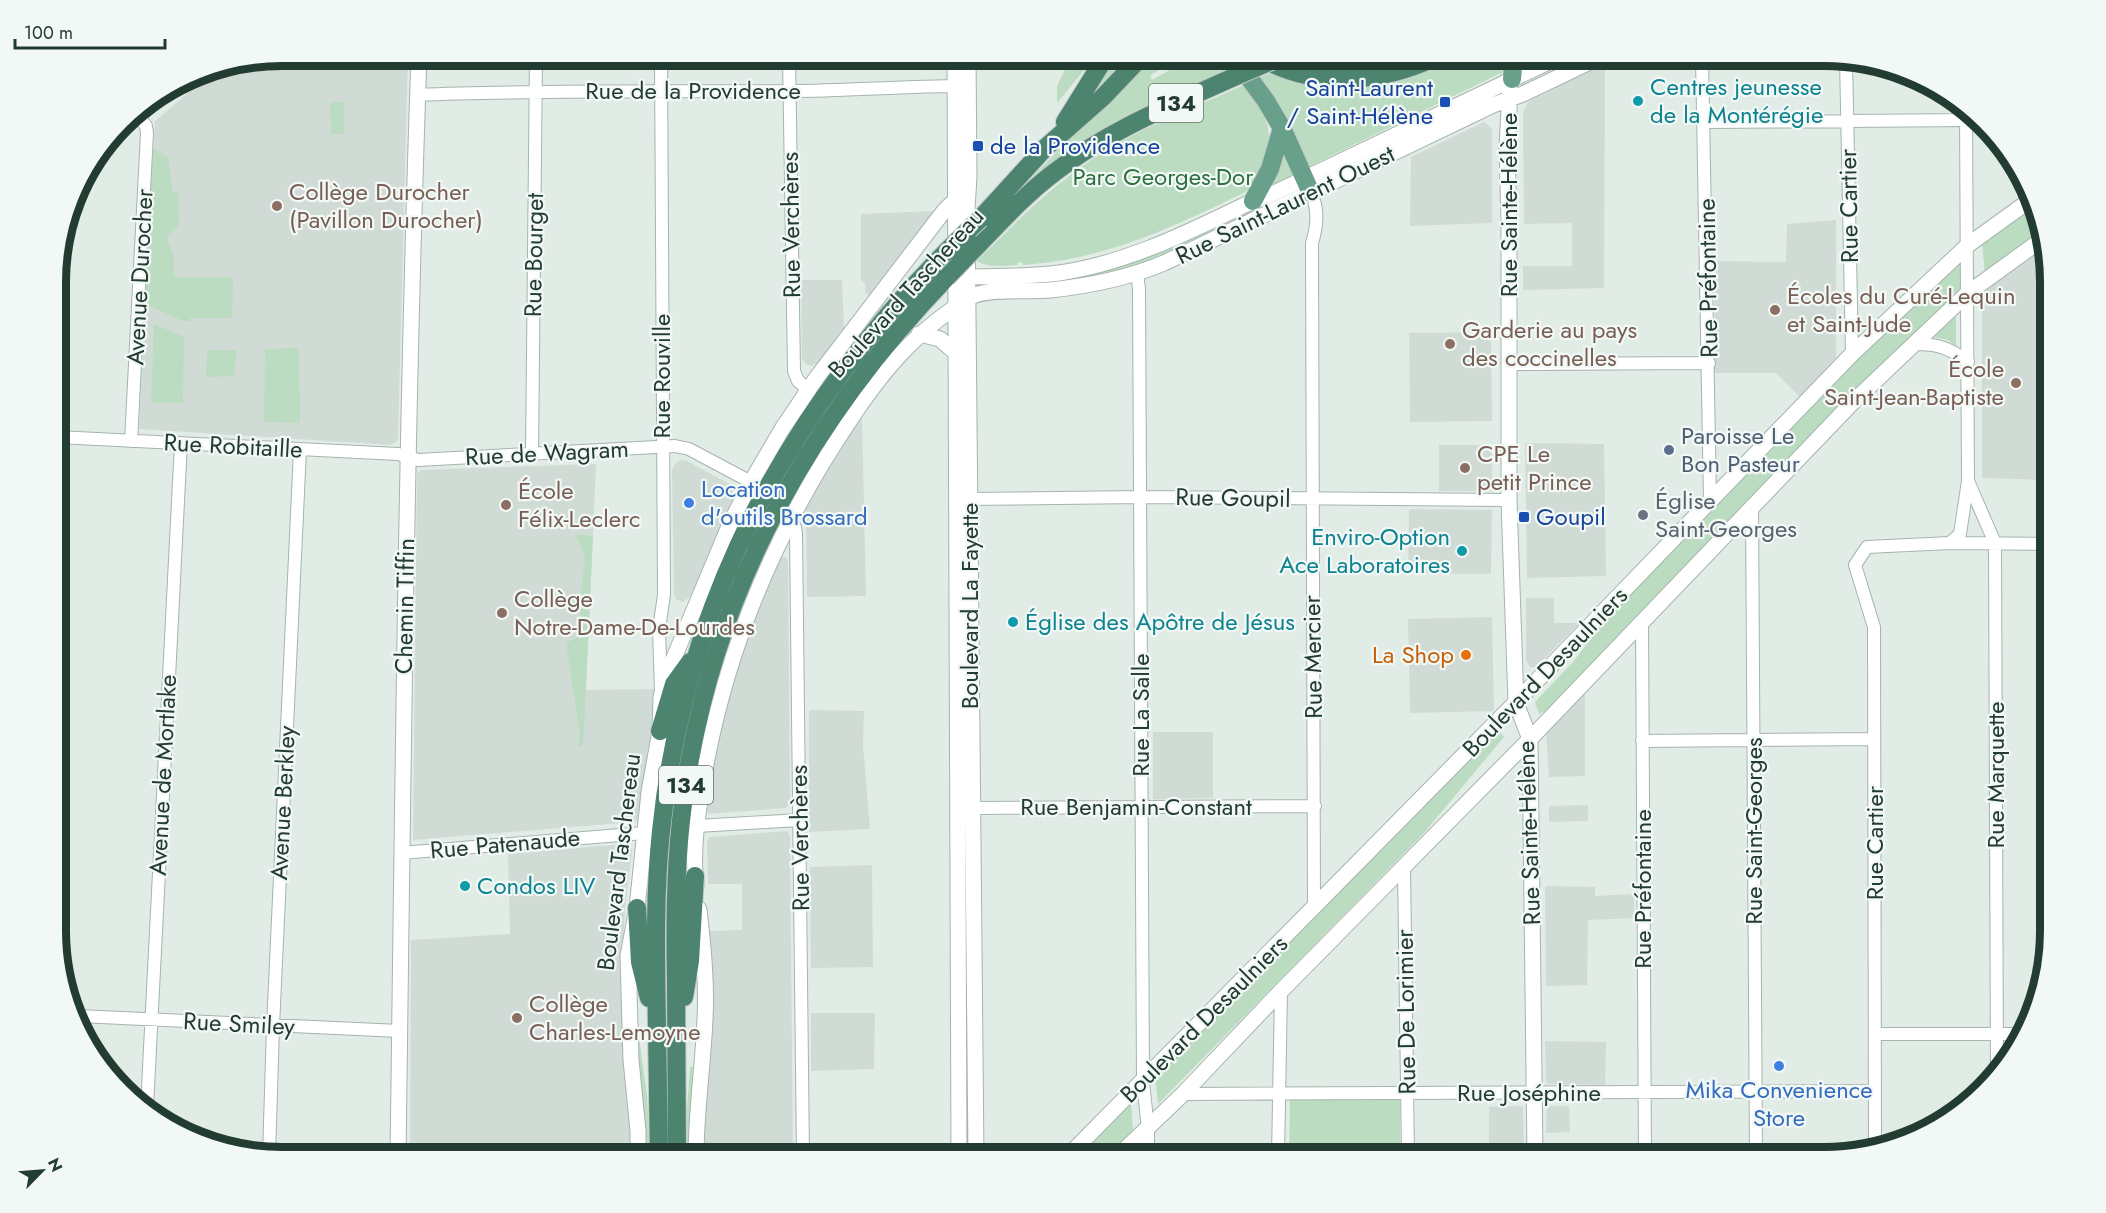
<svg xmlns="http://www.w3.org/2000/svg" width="2106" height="1213" viewBox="0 0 2106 1213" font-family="Jost,sans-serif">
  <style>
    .built { fill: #d0dbd5 }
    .green { fill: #bcdcc1 }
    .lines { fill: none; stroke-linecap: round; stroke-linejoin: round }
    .minor-casing { stroke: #a5b4ac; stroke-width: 14 }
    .tertiary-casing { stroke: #a5b4ac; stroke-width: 17 }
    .primary-casing { stroke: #c1c8c6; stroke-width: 20 }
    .trunk-casing { stroke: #c1c8c6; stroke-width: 20 }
    .minor { stroke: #fff; stroke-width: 12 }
    .tertiary { stroke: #fff; stroke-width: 15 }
    .primary { stroke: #68a08b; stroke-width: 18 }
    .trunk { stroke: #4c8470; stroke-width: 18 }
    .trunk-bridge-casing { stroke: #c1c8c6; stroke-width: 20; stroke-linecap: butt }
    .trunk-bridge { stroke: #4c8470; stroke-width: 18 }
    .culture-dot { fill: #0f9aa8; stroke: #f2f8f5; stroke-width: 2 }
    .transit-dot { fill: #1a4fb4; stroke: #f2f8f5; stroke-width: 2 }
    .education-dot { fill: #8d6e63; stroke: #f2f8f5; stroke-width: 2 }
    .service-dot { fill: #5c6f8a; stroke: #f2f8f5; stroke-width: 2 }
    .shop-dot { fill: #3f7fe0; stroke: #f2f8f5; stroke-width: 2 }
    .worship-dot { fill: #6b7280; stroke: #f2f8f5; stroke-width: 2 }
    .food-dot { fill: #e8710a; stroke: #f2f8f5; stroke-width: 2 }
    .labels { text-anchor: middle; stroke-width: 4.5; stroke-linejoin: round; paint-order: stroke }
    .shield { fill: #f2f8f5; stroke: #61746c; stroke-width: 1.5 }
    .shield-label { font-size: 22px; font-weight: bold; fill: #233c32 }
    .culture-label { font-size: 24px; fill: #0d838f; stroke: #f2f8f5; text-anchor: start }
    .transit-label { font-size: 24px; fill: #164399; stroke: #f2f8f5; text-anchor: start }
    .street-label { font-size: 24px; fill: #233c32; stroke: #f2f8f5 }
    .park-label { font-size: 24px; fill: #2e7140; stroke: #f2f8f5 }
    .education-label { font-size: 24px; fill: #785e54; stroke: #f2f8f5; text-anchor: start }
    .service-label { font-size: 24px; fill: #4e5e75; stroke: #f2f8f5; text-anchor: start }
    .shop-label { font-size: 24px; fill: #366cbe; stroke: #f2f8f5; text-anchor: start }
    .worship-label { font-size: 24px; fill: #5b616d; stroke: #f2f8f5; text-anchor: start }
    .food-label { font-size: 24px; fill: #c56008; stroke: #f2f8f5; text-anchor: end }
    .rim { fill: none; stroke: #233c32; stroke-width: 8 }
  </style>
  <rect width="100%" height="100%" fill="#e2ece6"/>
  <path class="built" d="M282,56H408L398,440L391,445L139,429L155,121L195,87L197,89L205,82L203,80L216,69Z
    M1713,56H1785V66L1713,68Z
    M1605,63L1604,288L1523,290V266H1572V223L1524,224L1523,112L1528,102Z
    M1484,122L1492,129V223L1410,226L1411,157Z
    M934,211L869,296L865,292V283L861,280V214Z
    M1836,220V358L1800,397L1776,373H1714L1715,261L1786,262L1787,224Z
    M2046,245L2050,267V480L1982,478V289Z
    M801,280H842L844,328L818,362L812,366L806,364L802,359Z
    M1491,332L1492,421L1410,422L1409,333Z
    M862,416L866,596L807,597L806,507L823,475Z
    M1525,443L1604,444L1606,576L1527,578Z
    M1439,445H1492V491H1439Z
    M680,460H685L733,486L736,491L691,596L683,602L676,599L674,594L672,470L675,464Z
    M596,464L586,690L654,689V714L638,819L634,822L413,840L417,474L421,470Z
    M1409,509L1492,510L1491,574L1408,573Z
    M784,556L788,560L790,805L785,808L709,814L707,812L714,765L723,719L744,648L779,560Z
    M1526,598H1554V623H1580L1535,668L1530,667L1526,661Z
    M1492,617L1494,711L1410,713L1408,619Z
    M1585,691V776L1549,777L1546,730Z
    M809,710L864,711L863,744L870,829L809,832Z
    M1153,732H1213V798L1153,799Z
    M1588,805V821L1549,822V806Z
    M787,831L790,836L793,1157H704L710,931L742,930V884H708L707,842L710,837Z
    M625,844L631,846L632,851L625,908L622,969L631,1157H410L411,940L510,934L508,854Z
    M872,865L873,967L811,968L810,867Z
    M1545,886L1595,887V896L1634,894V918L1588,920L1587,985L1546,986Z
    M811,1013H875L874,1069L811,1071Z
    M1545,1041L1606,1042L1605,1085L1549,1084L1546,1082Z
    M1523,1106L1524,1151L1489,1152V1107Z
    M1547,1106H1569L1570,1132L1546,1133Z"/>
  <path class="green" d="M1067,56H1092L1081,74L1057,103V86L1067,66Z
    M1114,56H1129L1099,88L1097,87Z
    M1149,56H1160L1162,66L1160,69L1150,76L1152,80C1176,66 1196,56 1224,56L1232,68C1188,87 1143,105 1102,129C1071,147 1043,169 1017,193Z
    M1315,56H1421L1398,63L1345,72L1316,68L1311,62L1298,63V61Z
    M1454,56H1507L1501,75L1499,74L1308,167L1258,78L1270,73L1322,87L1344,88L1369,86L1424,70Z
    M1246,84C1265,115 1280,137 1259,172C1254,181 1251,188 1242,194C1168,229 1106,259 1023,265L1022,262L1017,263V265C1003,266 988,268 977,261C1013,225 1048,189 1090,161C1137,128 1194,108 1246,84Z
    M330,102H344V134H331Z
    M1283,145L1294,175L1264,191Z
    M153,148L168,157L173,193H178L179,225L167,236L174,259V277H233L232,318H190V321H183L145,304Z
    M2036,204L2043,233L1985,274L1982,243Z
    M1210,230L1211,231L1134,268L1055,284H1024C1097,277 1145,261 1210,230Z
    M1963,254V293L1727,524L1547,710L1539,714L1535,702L1573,662L1621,600L1847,366Z
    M1955,316L1956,317V346L1948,340L1932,337Z
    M154,324L184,337L183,403H151Z
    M299,348L300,423L264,422L265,349Z
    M207,350H237L234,376L206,377Z
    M575,534L593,536L583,747L578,746L580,734L566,643L580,636V600L585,557Z
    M1498,730L1504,737L1423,834L1158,1104L1155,1076Z
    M637,1024L647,1094L650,1157H644Z
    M2008,1035L2023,1036L2020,1044L2008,1060Z
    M690,1067H693L690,1157H687V1110Z
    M1400,1098V1157H1289L1290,1099Z
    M1131,1100L1133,1131L1106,1157H1076Z"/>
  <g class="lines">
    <g class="minor-casing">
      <path id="minor" d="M789,56L794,371L798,381L808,389
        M1702,56L1710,501
        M1846,58L1852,354
        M417,95C541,90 665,92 789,91C847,91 904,86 962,86
        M1704,122L1973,120
        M1311,193C1319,209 1317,227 1312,243L1314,907
        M1137,273L1139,289L1143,1082L1148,1129V1157
        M1915,344C1939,344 1948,348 1968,361
        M1509,364L1709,363
        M57,437L398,454L418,460L675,446L689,449L751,482
        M131,441L147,133L146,126L138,115
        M532,455L536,56
        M1968,481L1995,543L1997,1074
        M963,499L1140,497L1509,500
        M1752,505L1756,1157
        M789,522L795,527L796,534L803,1157
        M1950,543L1960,534L1968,481L1966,113
        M1642,621L1645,1157
        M661,693L659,629L664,595L661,56
        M1642,741L1874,739
        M965,808L1315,806
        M697,826L800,820
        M401,853L644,833
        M1404,867L1408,1157
        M79,1016L400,1031
        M1875,1034H2023
        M1183,1094L1875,1091
        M147,1107L181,443
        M1875,1146L1874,627L1855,565L1867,547L1950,543L2050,544
        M269,1156L273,1026L300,450
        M1278,1157L1281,991"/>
    </g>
    <g class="tertiary-casing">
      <path id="tertiary" d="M955,56L959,1157
        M968,56L969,176L967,209L976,1157
        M1510,90L1507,148L1509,219V500L1516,703L1530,739L1535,1157
        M115,135L171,88
        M960,283L967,277C998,276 1029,277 1059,273C1129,263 1190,231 1253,201L1266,197L1561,56
        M919,334L940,339L956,353
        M696,885C691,847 700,798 707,759C731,636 780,524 850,420C879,376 910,338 954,308C961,304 966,299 973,296C990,288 1030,292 1050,290C1089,286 1128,278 1164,263L1493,105L1523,94L1602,56
        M398,1157C403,790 406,423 419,56
        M638,1157V1131L631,1060L628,956L637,908L649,792L660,731L661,697L668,672L730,524L751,482L782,429L817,377L944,211L951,204L961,202
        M696,1157C696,1111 703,1066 705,1019C707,982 703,946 699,909
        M1067,1157L1521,697L1852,354L1968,245L2033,198
        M1117,1157L1183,1094L1281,991L1530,739L1853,402L1968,293L2044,238"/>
    </g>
    <g class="primary-casing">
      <path id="primary" d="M1233,56L1266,101L1282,128L1311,193
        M1512,79L1514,56
        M1253,201L1270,169L1282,128"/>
    </g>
    <g class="trunk-casing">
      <path id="trunk" d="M1258,56C1314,90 1381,83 1438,56
        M1065,122L1106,56
        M980,219L1044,149L1103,97L1142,56
        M978,245C1003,219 1027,193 1055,172C1109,130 1172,105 1234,77
        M660,731L674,684L690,662
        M637,908L640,962L649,998
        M684,997L690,961L695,876
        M659,1157C658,1114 658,1072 657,1029C656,963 654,897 661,831C685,602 786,414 946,252
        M677,1157C677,1098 676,1039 676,980C675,934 675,888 679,841C698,621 795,435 947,277"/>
    </g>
    <use href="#minor" class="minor"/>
    <use href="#tertiary" class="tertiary"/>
    <use href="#primary" class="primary"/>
    <use href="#trunk" class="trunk"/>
    <g class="trunk-bridge-casing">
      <path id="trunk-bridge" d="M1234,77L1283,56
        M946,252L980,219
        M947,277L978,245"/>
    </g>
    <use href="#trunk-bridge" class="trunk-bridge"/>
  </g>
  <g class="culture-dot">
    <circle cx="1638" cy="101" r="6"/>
    <circle cx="1462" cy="551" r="6"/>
    <circle cx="1013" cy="622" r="6"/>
    <circle cx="465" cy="886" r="6"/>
  </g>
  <g class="transit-dot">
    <rect x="1439" y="96" width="12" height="12" rx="3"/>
    <rect x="972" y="140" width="12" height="12" rx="3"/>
    <rect x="1518" y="511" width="12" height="12" rx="3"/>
  </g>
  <g class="education-dot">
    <circle cx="277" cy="206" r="6"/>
    <circle cx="1775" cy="310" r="6"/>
    <circle cx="1450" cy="344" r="6"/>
    <circle cx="2016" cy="383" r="6"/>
    <circle cx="1465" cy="468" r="6"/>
    <circle cx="506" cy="505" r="6"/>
    <circle cx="502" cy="613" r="6"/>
    <circle cx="517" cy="1018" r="6"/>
  </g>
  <circle class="service-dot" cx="1669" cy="450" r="6"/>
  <g class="shop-dot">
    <circle cx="689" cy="503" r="6"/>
    <circle cx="1779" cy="1066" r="6"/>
  </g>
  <circle class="worship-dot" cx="1643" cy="515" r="6"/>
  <circle class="food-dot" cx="1466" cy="655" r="6"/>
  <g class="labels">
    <g class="shield">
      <rect x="1149" y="84" width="54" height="38" rx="4.5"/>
      <rect x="659" y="766" width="54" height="38" rx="4.5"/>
    </g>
    <g class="shield-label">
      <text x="1176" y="111">134</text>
      <text x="686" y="793">134</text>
    </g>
    <g class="culture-label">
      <text x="1650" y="95">Centres jeunesse<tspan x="1650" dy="28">de la Montérégie</tspan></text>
      <text x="1450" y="545" text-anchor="end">Enviro-Option<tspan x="1450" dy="28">Ace Laboratoires</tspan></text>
      <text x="1025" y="630">Église des Apôtre de Jésus</text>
      <text x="477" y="894">Condos LIV</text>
    </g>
    <g class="transit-label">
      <text x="1433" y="96" text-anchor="end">Saint-Laurent<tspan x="1433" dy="28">/ Saint-Hélène</tspan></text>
      <text x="990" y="154">de la Providence</text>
      <text x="1536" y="525">Goupil</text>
    </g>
    <g class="street-label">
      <text x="693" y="99">Rue de la Providence</text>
      <text transform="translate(1285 205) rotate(-26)" y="8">Rue Saint-Laurent Ouest</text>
      <text transform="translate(1509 205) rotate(-90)" y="8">Rue Sainte-Hélène</text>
      <text transform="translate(1849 206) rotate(-91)" y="8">Rue Cartier</text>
      <text transform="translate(791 225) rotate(-91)" y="8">Rue Verchères</text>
      <text transform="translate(534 255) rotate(-89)" y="8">Rue Bourget</text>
      <text transform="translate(140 277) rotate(-87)" y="8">Avenue Durocher</text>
      <text transform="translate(1708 278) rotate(-91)" y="8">Rue Préfontaine</text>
      <text transform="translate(906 293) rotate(-48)" y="8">Boulevard Taschereau</text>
      <text transform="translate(662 376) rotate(-90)" y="8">Rue Rouville</text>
      <text transform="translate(233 446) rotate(3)" y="8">Rue Robitaille</text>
      <text transform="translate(547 453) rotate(-3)" y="8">Rue de Wagram</text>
      <text transform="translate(1233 498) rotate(1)" y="8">Rue Goupil</text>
      <text transform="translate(405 606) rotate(-89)" y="8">Chemin Tiffin</text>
      <text transform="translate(970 606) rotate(-90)" y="8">Boulevard La Fayette</text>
      <text transform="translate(1313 657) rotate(-91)" y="8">Rue Mercier</text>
      <text transform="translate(1545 672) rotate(-46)" y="8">Boulevard Desaulniers</text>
      <text transform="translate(1141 715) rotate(-90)" y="8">Rue La Salle</text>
      <text transform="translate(163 775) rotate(-87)" y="8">Avenue de Mortlake</text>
      <text transform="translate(1996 775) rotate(-90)" y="8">Rue Marquette</text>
      <text transform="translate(283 803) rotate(-87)" y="8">Avenue Berkley</text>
      <text x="1136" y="815">Rue Benjamin-Constant</text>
      <text transform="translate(1754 831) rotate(-90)" y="8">Rue Saint-Georges</text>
      <text transform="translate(1529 833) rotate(-92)" y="8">Rue Sainte-Hélène</text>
      <text transform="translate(800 838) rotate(-91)" y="8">Rue Verchères</text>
      <text transform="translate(1875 843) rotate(-90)" y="8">Rue Cartier</text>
      <text transform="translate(505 844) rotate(-5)" y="8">Rue Patenaude</text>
      <text transform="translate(619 862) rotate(-83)" y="8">Boulevard Taschereau</text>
      <text transform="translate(1643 889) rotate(-90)" y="8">Rue Préfontaine</text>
      <text transform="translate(1406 1012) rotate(-91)" y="8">Rue De Lorimier</text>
      <text transform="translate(1204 1019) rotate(-45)" y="8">Boulevard Desaulniers</text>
      <text transform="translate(239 1024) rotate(3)" y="8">Rue Smiley</text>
      <text x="1529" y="1101">Rue Joséphine</text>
    </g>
    <g class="park-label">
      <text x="1163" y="185">Parc Georges-Dor</text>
    </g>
    <g class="education-label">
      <text x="289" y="200">Collège Durocher<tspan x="289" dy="28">(Pavillon Durocher)</tspan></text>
      <text x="1787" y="304">Écoles du Curé-Lequin<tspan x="1787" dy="28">et Saint-Jude</tspan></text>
      <text x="1462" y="338">Garderie au pays<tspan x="1462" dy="28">des coccinelles</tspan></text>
      <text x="2004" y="377" text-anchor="end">École<tspan x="2004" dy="28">Saint-Jean-Baptiste</tspan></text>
      <text x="1477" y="462">CPE Le<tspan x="1477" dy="28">petit Prince</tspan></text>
      <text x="518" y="499">École<tspan x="518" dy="28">Félix-Leclerc</tspan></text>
      <text x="514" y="607">Collège<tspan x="514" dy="28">Notre-Dame-De-Lourdes</tspan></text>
      <text x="529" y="1012">Collège<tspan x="529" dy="28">Charles-Lemoyne</tspan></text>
    </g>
    <g class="service-label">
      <text x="1681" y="444">Paroisse Le<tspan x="1681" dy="28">Bon Pasteur</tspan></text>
    </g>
    <g class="shop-label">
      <text x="701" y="497">Location<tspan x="701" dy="28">d'outils Brossard</tspan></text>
      <text x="1779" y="1098" text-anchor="middle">Mika Convenience<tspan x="1779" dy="28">Store</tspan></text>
    </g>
    <g class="worship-label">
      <text x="1655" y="509">Église<tspan x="1655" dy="28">Saint-Georges</tspan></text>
    </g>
    <g class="food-label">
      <text x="1454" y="663">La Shop</text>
    </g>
  </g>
  <path d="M0 0H2106V1213H0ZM282 66H1824A216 216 0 0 1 2040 282V931A216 216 0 0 1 1824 1147H282A216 216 0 0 1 66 931V282A216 216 0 0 1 282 66Z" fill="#f2f8f5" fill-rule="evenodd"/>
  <path class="rim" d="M282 66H1824A216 216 0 0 1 2040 282V931A216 216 0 0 1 1824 1147H282A216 216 0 0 1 66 931V282A216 216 0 0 1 282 66Z"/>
  <g transform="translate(42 1171) rotate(65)" stroke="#f2f8f5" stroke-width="4.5" paint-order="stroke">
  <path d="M0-4.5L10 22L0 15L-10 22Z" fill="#233c32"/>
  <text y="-9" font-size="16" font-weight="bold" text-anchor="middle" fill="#233c32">N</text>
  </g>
  <path d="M15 39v9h150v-9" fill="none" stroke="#233c32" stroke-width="3"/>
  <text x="24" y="39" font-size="18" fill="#233c32" stroke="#f2f8f5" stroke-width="4.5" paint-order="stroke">100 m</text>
</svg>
